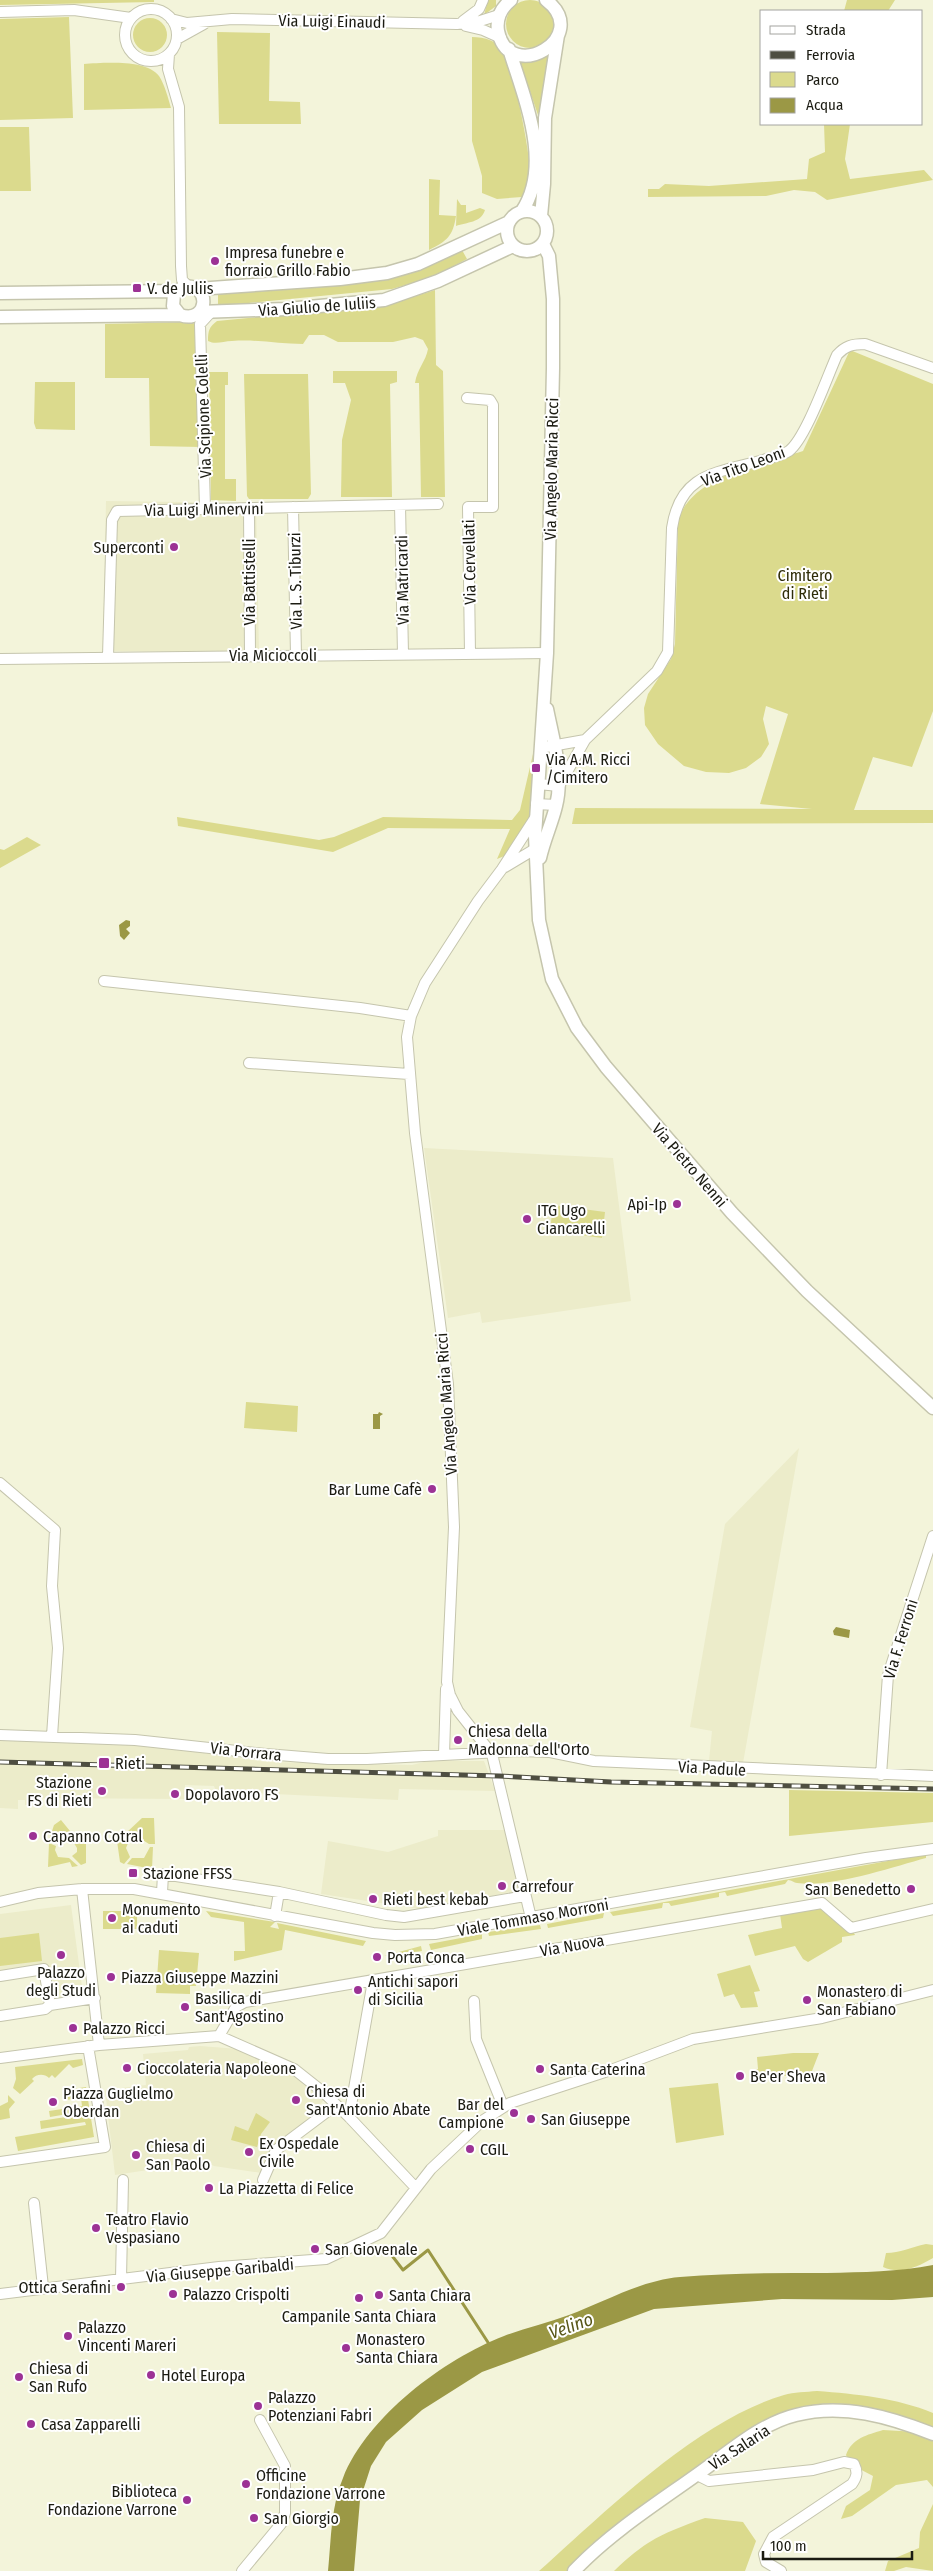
<svg xmlns="http://www.w3.org/2000/svg" width="933" height="2571" viewBox="0 0 933 2571" font-family="'Fira Sans Condensed',sans-serif">
  <style>
    .built { fill: #ececca }
    .green { fill: #dbda8d }
    .water { fill: #9b9845 }
    .lines { fill: none; stroke-linecap: round; stroke-linejoin: round }
    .stream { stroke: #9b9845; stroke-width: 3 }
    .minor-casing { stroke: #c5c5ad; stroke-width: 12 }
    .major-casing { stroke: #c5c5ad; stroke-width: 15 }
    .minor { stroke: #fff; stroke-width: 10 }
    .major { stroke: #fff; stroke-width: 12 }
    .rail-casing { stroke: #4e4e41; stroke-width: 5 }
    .rail { stroke: #fff; stroke-width: 3; stroke-dasharray: 9; stroke-linecap: butt }
    .poi-dot { fill: #9c3295; stroke: #fff; stroke-width: 2 }
    .labels { text-anchor: middle; stroke-width: 4; stroke-linejoin: round; paint-order: stroke }
    .street-label { font-size: 16px; fill: #1b1b12; stroke: #fff }
    .poi-label { font-size: 16px; fill: #1b1b12; stroke: #fff; text-anchor: start }
    .park-label { font-size: 16px; fill: #2f2d08; stroke: #fff }
    .water-label { font-size: 18px; font-style: italic; fill: #585618; stroke: #fff }
  </style>
  <rect width="100%" height="100%" fill="#f3f4da"/>
  <path class="built" d="M106,501L256,503L259,651H103Z
    M424,1148L613,1158L631,1301L482,1323L480,1312L448,1318Z
    M799,1448L743,1763L709,1761L712,1731L690,1727L725,1524Z
    M0,1740L140,1744L266,1762L412,1765L428,1761H484L495,1791L399,1789L398,1800L216,1791L214,1786L185,1785V1799L36,1798L34,1799V1805H25V1800H18V1809L0,1808Z
    M438,1830H510L524,1889L428,1910L321,1894L328,1841L388,1852L438,1836Z
    M71,1905L83,1994L52,1998L47,1965L0,1971V1914Z
    M200,2046L239,2049L292,2072L325,2098L311,2118L262,2173L214,2166L199,2158L161,2168L115,2175L105,2090L146,2085L143,2054L188,2050L189,2047Z"/>
  <path class="green" d="M506 24a24 24 0 1 1 48 0a24 24 0 1 1-48 0Z
    M0,0H154V2L0,5Z
    M488,0H496V6L484,15Z
    M847,0H895L888,11H844Z
    M69,17L73,118L0,120V19Z
    M133 35a17 17 0 1 1 34 0a17 17 0 1 1-34 0Z
    M217,32L270,33L269,101L300,102L301,124H219Z
    M472,37C484,37 499,41 505,52C513,67 534,168 530,184C529,188 525,193 522,197L497,199L482,193V176L472,141Z
    M550,55L540,121L519,59L535,61Z
    M84,64C103,63 146,59 159,76C165,85 168,98 171,108L84,110Z
    M824,124H850L845,159L850,179L924,170L933,180L827,200L815,192L794,190L766,196L648,197V189H659L665,184L709,186L807,179L809,159L825,152Z
    M0,127H29L31,191H0Z
    M429,179L440,180L439,215L456,216C453,236 447,241 429,250Z
    M457,199L461,205H466V213L480,208L485,210C481,223 467,222 456,226Z
    M462,250L467,259L433,277L392,289L218,306V292L356,281Z
    M435,290L436,365L443,371L445,497H421L419,383H415C417,369 426,361 428,349L423,340L415,337L393,342H338L324,335H309L303,344C279,344 257,339 232,341C223,341 216,345 208,341C208,331 209,327 217,321L390,304Z
    M190,322L196,324L201,447L150,446L149,378H105V324Z
    M850,350L933,384V711L912,767L873,757L854,810H933V823L572,824L575,808L812,809L760,804L788,714L766,706L763,719L769,744L761,757L746,768L729,773L706,772L684,766L658,744L645,725L644,708L648,694L671,659L675,644L678,521C691,475 763,464 803,451Z
    M333,371H397V382L390,384L392,497H341L342,440L351,400L345,383H333Z
    M209,372H228V385H225V479H236V501L211,500Z
    M244,374H308L311,494L308,499H249L247,496Z
    M35,382H75V430L36,429L34,423Z
    M533,754L531,823L514,852L497,859L510,829L388,828L333,852L178,826L177,817L319,840L334,837L383,817L512,820L520,810Z
    M27,837L41,845L0,868V849L4,850Z
    M553,1205L605,1212L602,1238L550,1231Z
    M246,1402L298,1406L297,1432L244,1428Z
    M789,1790L933,1793V1822L789,1836Z
    M142,1818H154L155,1844H149L138,1837L130,1839L125,1834Z
    M61,1820L70,1831L86,1841V1863L81,1865L72,1856L77,1852V1848L72,1840L62,1839L55,1843L49,1840L54,1825Z
    M122,1836L129,1841L126,1848L130,1857L124,1864L120,1862L117,1841Z
    M49,1843L56,1846L55,1850L58,1857L69,1858L78,1866L72,1867L70,1862L48,1867Z
    M150,1847H153L152,1869L127,1864L132,1858H144Z
    M926,1854V1858C893,1867 831,1888 797,1883C794,1883 792,1880 788,1880L785,1884L727,1896L725,1892L719,1893V1897L671,1906L669,1903H663L662,1908L613,1916L610,1912Z
    M822,1903L851,1928L855,1935L842,1937V1942L808,1962L803,1959L795,1946L755,1956L748,1935L782,1928L780,1914Z
    M103,1911H137V1929H103Z
    M206,1911L275,1922L270,1927L279,1929L277,1923L366,1941L363,1946L285,1930L282,1950L234,1961V1951H245L244,1922L211,1917Z
    M604,1913L603,1918L548,1928L547,1924Z
    M540,1925L541,1929L489,1936L488,1932Z
    M39,1933L42,1961L0,1966V1938Z
    M482,1934V1939L431,1950L429,1944Z
    M421,1946L422,1951L384,1956Z
    M159,1950L199,1953L196,1986H190V1994L156,1993Z
    M750,1965L760,1991L754,1992L758,2007L741,2008L734,1994L724,1997L717,1974Z
    M793,2053H819L812,2071L796,2076H752V2071L758,2069L757,2057Z
    M82,2059L83,2065L73,2068L69,2064L55,2078L52,2075L49,2078C44,2073 36,2074 32,2079L34,2081L20,2094L13,2088L16,2079L15,2067Z
    M718,2083L724,2135L676,2143L669,2088Z
    M86,2087L94,2137L18,2151L15,2137L86,2125L85,2122L41,2129L40,2121L85,2114V2111L50,2117L49,2111L82,2106L81,2098L66,2100L65,2090Z
    M8,2095L15,2102L9,2109L10,2118L0,2120V2106L8,2102Z
    M256,2113L270,2122L261,2134L257,2147L231,2140L235,2126L248,2131Z
    M926,2244L933,2245V2258C918,2267 900,2275 883,2267L886,2253C900,2253 911,2247 926,2244Z
    M817,2391C856,2394 897,2398 933,2413V2429L900,2416L792,2411L570,2571H539C605,2512 698,2420 784,2395C794,2392 806,2392 817,2391Z
    M883,2430L918,2432L933,2441V2487L927,2480L896,2485L852,2516L841,2519L846,2506L870,2490L873,2476L850,2464L846,2455C852,2438 867,2435 883,2430Z
    M933,2504V2571L906,2567L894,2571H885L888,2561L919,2548L920,2532Z
    M705,2518L743,2522L756,2541L745,2571H614C646,2540 663,2533 705,2518Z"/>
  <path class="water" d="M126,920L130,921V926L126,929L130,933L124,940L120,936L119,925Z
    M379,1412L383,1414L380,1416V1429H373V1414H378Z
    M836,1627L850,1630L849,1638L834,1635L833,1631Z
    M933,2265V2297L892,2300L782,2299L654,2309L482,2372L422,2410L386,2442L371,2466L360,2500L354,2571H328C331,2541 331,2506 343,2478C367,2417 444,2359 504,2336C525,2328 547,2323 569,2315C604,2302 642,2280 680,2277C729,2273 778,2273 827,2273C862,2272 899,2272 933,2265Z"/>
  <g class="lines">
    <path class="stream" d="M393,2257L403,2270L428,2250L491,2347"/>
    <g class="minor-casing">
      <path id="minor" d="M125 35a26 26 0 1 1 52 0a26 26 0 1 1-52 0Z
        M0,12L74,10L131,18
        M171,19L187,23L232,19L457,24L480,21L499,15
        M463,21L479,9L483,0
        M466,26L483,30L501,38
        M177,39L204,24
        M169,54L168,69L179,107L181,266L182,280L188,286
        M467,398L490,400L493,405V507H468L470,654
        M400,505L403,654
        M293,507L296,655
        M249,508L250,655
        M205,509L200,324L211,312
        M108,656L112,520L117,511L438,504
        M0,659L547,653
        M540,748L585,740
        M538,784L559,786L585,740L657,671L668,652L672,528C680,474 715,473 760,461C769,458 781,456 789,451C806,438 827,377 837,355C845,346 852,344 865,344L933,368
        M536,804L556,805
        M505,867L540,846
        M104,981L360,1008L411,1016
        M249,1063L409,1074
        M0,1483L55,1530L52,1586L58,1648L52,1736
        M0,1735L135,1740L266,1754L328,1759H367L518,1751L550,1752L594,1761L933,1776
        M444,1755L446,1689
        M881,1775L888,1675L933,1536
        M82,1889L99,2045
        M162,1893L163,1874L279,1892L386,1915L404,1917L525,1896
        M0,1902L38,1893L82,1889H134L373,1933L395,1935L435,1934L866,1858L933,1849
        M275,1916L279,1892
        M531,1918L492,1754L458,1711L450,1695L447,1682L454,1527L448,1384L415,1133L407,1037L411,1016L425,983L478,901L502,869L535,818
        M0,1976L44,1969L50,2005
        M474,2001L476,2039L503,2106
        M0,2016L45,2009L50,2005L95,1998
        M219,2036L236,2007L245,2002L822,1903L851,1928L933,1909
        M0,2058L99,2045L219,2036L294,2069L323,2092L349,2117L415,2187
        M349,2117L373,1981
        M0,2162L105,2147L88,2046
        M263,2180L276,2150L336,2105
        M34,2203L43,2287
        M121,2279L123,2180
        M0,2294L219,2267L326,2259L381,2233L431,2169L482,2121L510,2103L611,2070L693,2039L822,2018L933,1990
        M697,2475L709,2481L813,2470L844,2462L854,2464C858,2472 857,2477 852,2484L773,2537L764,2554L766,2562L781,2571
        M242,2571L281,2524L285,2513V2466L260,2420"/>
    </g>
    <g class="major-casing">
      <path id="major" d="M511,0C501,8 496,18 498,31C509,86 594,37 546,0
        M509,49C524,98 553,164 522,211
        M507 231a20 20 0 1 1 40 0a20 20 0 1 1-40 0Z
        M541,216L544,184L545,118L558,35
        M543,244L549,256L553,299V368L547,653L535,836L539,920L552,979L577,1028L606,1067L732,1213L807,1291L933,1408
        M197,289L340,279L387,273L418,264L509,222
        M0,293L177,291
        M199,312L287,309L384,300L438,281L513,246
        M0,317L180,315C209,325 212,282 183,287L174,294L173,306L180,315
        M540,858C544,840 552,823 556,806C564,774 553,740 547,709
        M574,2571C611,2532 659,2502 702,2471C730,2451 762,2423 796,2415C843,2403 890,2417 933,2434"/>
    </g>
    <use href="#minor" class="minor"/>
    <use href="#major" class="major"/>
    <g class="rail-casing">
      <path id="rail" d="M0,1762L499,1776L611,1782L933,1789"/>
    </g>
    <use href="#rail" class="rail"/>
  </g>
  <g class="poi-dot">
    <circle cx="215" cy="261" r="5"/>
    <rect x="132" y="283" width="10" height="10" rx="2.5"/>
    <circle cx="174" cy="547" r="5"/>
    <rect x="531" y="763" width="10" height="10" rx="2.5"/>
    <circle cx="677" cy="1204" r="5"/>
    <circle cx="527" cy="1219" r="5"/>
    <circle cx="432" cy="1489" r="5"/>
    <circle cx="458" cy="1740" r="5"/>
    <rect x="98" y="1757" width="12" height="12" rx="2.5"/>
    <circle cx="102" cy="1791" r="5"/>
    <circle cx="175" cy="1794" r="5"/>
    <circle cx="33" cy="1836" r="5"/>
    <rect x="128" y="1868" width="10" height="10" rx="2.5"/>
    <circle cx="502" cy="1886" r="5"/>
    <circle cx="911" cy="1889" r="5"/>
    <circle cx="373" cy="1899" r="5"/>
    <circle cx="112" cy="1918" r="5"/>
    <circle cx="61" cy="1955" r="5"/>
    <circle cx="377" cy="1957" r="5"/>
    <circle cx="111" cy="1977" r="5"/>
    <circle cx="358" cy="1990" r="5"/>
    <circle cx="807" cy="2000" r="5"/>
    <circle cx="185" cy="2007" r="5"/>
    <circle cx="73" cy="2028" r="5"/>
    <circle cx="127" cy="2068" r="5"/>
    <circle cx="540" cy="2069" r="5"/>
    <circle cx="740" cy="2076" r="5"/>
    <circle cx="296" cy="2100" r="5"/>
    <circle cx="53" cy="2102" r="5"/>
    <circle cx="514" cy="2113" r="5"/>
    <circle cx="531" cy="2119" r="5"/>
    <circle cx="470" cy="2149" r="5"/>
    <circle cx="249" cy="2152" r="5"/>
    <circle cx="136" cy="2155" r="5"/>
    <circle cx="209" cy="2188" r="5"/>
    <circle cx="96" cy="2228" r="5"/>
    <circle cx="315" cy="2249" r="5"/>
    <circle cx="121" cy="2287" r="5"/>
    <circle cx="173" cy="2294" r="5"/>
    <circle cx="379" cy="2295" r="5"/>
    <circle cx="359" cy="2298" r="5"/>
    <circle cx="68" cy="2336" r="5"/>
    <circle cx="346" cy="2348" r="5"/>
    <circle cx="151" cy="2375" r="5"/>
    <circle cx="19" cy="2377" r="5"/>
    <circle cx="258" cy="2406" r="5"/>
    <circle cx="31" cy="2424" r="5"/>
    <circle cx="246" cy="2484" r="5"/>
    <circle cx="187" cy="2500" r="5"/>
    <circle cx="254" cy="2518" r="5"/>
  </g>
  <g class="labels">
    <g class="street-label">
      <text transform="translate(332 21) rotate(1)" y="6">Via Luigi Einaudi</text>
      <text transform="translate(317 306) rotate(-4)" y="6">Via Giulio de Iuliis</text>
      <text transform="translate(203 416) rotate(-92)" y="6">Via Scipione Colelli</text>
      <text transform="translate(743 466) rotate(-20)" y="6">Via Tito Leoni</text>
      <text transform="translate(551 469) rotate(-89)" y="6">Via Angelo Maria Ricci</text>
      <text transform="translate(204 509) rotate(-1)" y="6">Via Luigi Minervini</text>
      <text transform="translate(469 562) rotate(-91)" y="6">Via Cervellati</text>
      <text transform="translate(402 580) rotate(-91)" y="6">Via Matricardi</text>
      <text transform="translate(295 581) rotate(-91)" y="6">Via L. S. Tiburzi</text>
      <text transform="translate(249 582) rotate(-90)" y="6">Via Battistelli</text>
      <text x="273" y="661">Via Micioccoli</text>
      <text transform="translate(690 1165) rotate(49)" y="6">Via Pietro Nenni</text>
      <text transform="translate(446 1404) rotate(-94)" y="6">Via Angelo Maria Ricci</text>
      <text transform="translate(900 1639) rotate(-73)" y="6">Via F. Ferroni</text>
      <text transform="translate(246 1751) rotate(6)" y="6">Via Porrara</text>
      <text transform="translate(712 1768) rotate(3)" y="6">Via Padule</text>
      <text transform="translate(533 1917) rotate(-10)" y="6">Viale Tommaso Morroni</text>
      <text transform="translate(572 1945) rotate(-10)" y="6">Via Nuova</text>
      <text transform="translate(220 2270) rotate(-5)" y="6">Via Giuseppe Garibaldi</text>
      <text transform="translate(739 2447) rotate(-33)" y="6">Via Salaria</text>
    </g>
    <g class="poi-label">
      <text x="225" y="258">Impresa funebre e<tspan x="225" dy="18">fiorraio Grillo Fabio</tspan></text>
      <text x="147" y="294">V. de Juliis</text>
      <text x="164" y="553" text-anchor="end">Superconti</text>
      <text x="546" y="765">Via A.M. Ricci<tspan x="546" dy="18">/Cimitero</tspan></text>
      <text x="667" y="1210" text-anchor="end">Api-Ip</text>
      <text x="537" y="1216">ITG Ugo<tspan x="537" dy="18">Ciancarelli</tspan></text>
      <text x="422" y="1495" text-anchor="end">Bar Lume Cafè</text>
      <text x="468" y="1737">Chiesa della<tspan x="468" dy="18">Madonna dell'Orto</tspan></text>
      <text x="115" y="1769">Rieti</text>
      <text x="92" y="1788" text-anchor="end">Stazione<tspan x="92" dy="18">FS di Rieti</tspan></text>
      <text x="185" y="1800">Dopolavoro FS</text>
      <text x="43" y="1842">Capanno Cotral</text>
      <text x="143" y="1879">Stazione FFSS</text>
      <text x="512" y="1892">Carrefour</text>
      <text x="901" y="1895" text-anchor="end">San Benedetto</text>
      <text x="383" y="1905">Rieti best kebab</text>
      <text x="122" y="1915">Monumento<tspan x="122" dy="18">ai caduti</tspan></text>
      <text x="387" y="1963">Porta Conca</text>
      <text x="61" y="1978" text-anchor="middle">Palazzo<tspan x="61" dy="18">degli Studi</tspan></text>
      <text x="121" y="1983">Piazza Giuseppe Mazzini</text>
      <text x="368" y="1987">Antichi sapori<tspan x="368" dy="18">di Sicilia</tspan></text>
      <text x="817" y="1997">Monastero di<tspan x="817" dy="18">San Fabiano</tspan></text>
      <text x="195" y="2004">Basilica di<tspan x="195" dy="18">Sant'Agostino</tspan></text>
      <text x="83" y="2034">Palazzo Ricci</text>
      <text x="137" y="2074">Cioccolateria Napoleone</text>
      <text x="550" y="2075">Santa Caterina</text>
      <text x="750" y="2082">Be'er Sheva</text>
      <text x="306" y="2097">Chiesa di<tspan x="306" dy="18">Sant'Antonio Abate</tspan></text>
      <text x="63" y="2099">Piazza Guglielmo<tspan x="63" dy="18">Oberdan</tspan></text>
      <text x="504" y="2110" text-anchor="end">Bar del<tspan x="504" dy="18">Campione</tspan></text>
      <text x="541" y="2125">San Giuseppe</text>
      <text x="259" y="2149">Ex Ospedale<tspan x="259" dy="18">Civile</tspan></text>
      <text x="146" y="2152">Chiesa di<tspan x="146" dy="18">San Paolo</tspan></text>
      <text x="480" y="2155">CGIL</text>
      <text x="219" y="2194">La Piazzetta di Felice</text>
      <text x="106" y="2225">Teatro Flavio<tspan x="106" dy="18">Vespasiano</tspan></text>
      <text x="325" y="2255">San Giovenale</text>
      <text x="111" y="2293" text-anchor="end">Ottica Serafini</text>
      <text x="183" y="2300">Palazzo Crispolti</text>
      <text x="389" y="2301">Santa Chiara</text>
      <text x="359" y="2322" text-anchor="middle">Campanile Santa Chiara</text>
      <text x="78" y="2333">Palazzo<tspan x="78" dy="18">Vincenti Mareri</tspan></text>
      <text x="356" y="2345">Monastero<tspan x="356" dy="18">Santa Chiara</tspan></text>
      <text x="29" y="2374">Chiesa di<tspan x="29" dy="18">San Rufo</tspan></text>
      <text x="161" y="2381">Hotel Europa</text>
      <text x="268" y="2403">Palazzo<tspan x="268" dy="18">Potenziani Fabri</tspan></text>
      <text x="41" y="2430">Casa Zapparelli</text>
      <text x="256" y="2481">Officine<tspan x="256" dy="18">Fondazione Varrone</tspan></text>
      <text x="177" y="2497" text-anchor="end">Biblioteca<tspan x="177" dy="18">Fondazione Varrone</tspan></text>
      <text x="264" y="2524">San Giorgio</text>
    </g>
    <g class="park-label">
      <text x="805" y="581">Cimitero<tspan x="805" dy="18">di Rieti</tspan></text>
    </g>
    <g class="water-label">
      <text transform="translate(571 2326) rotate(-20)" y="6">Velino</text>
    </g>
  </g>
  <rect x="760" y="10" width="162" height="115" fill="#ffffff" stroke="#a4a4a0"/>
  <rect x="770" y="26" width="25" height="8" fill="#ffffff" stroke="#a4a4a0"/>
  <text x="806" y="35" font-size="15" fill="#1b1b12">Strada</text>
  <rect x="770" y="51" width="25" height="8" fill="#4e4e41" stroke="#a4a4a0"/>
  <text x="806" y="60" font-size="15" fill="#1b1b12">Ferrovia</text>
  <rect x="770" y="72" width="25" height="15" fill="#dbda8d" stroke="#a4a4a0"/>
  <text x="806" y="85" font-size="15" fill="#1b1b12">Parco</text>
  <rect x="770" y="98" width="25" height="15" fill="#9b9845" stroke="#a4a4a0"/>
  <text x="806" y="110" font-size="15" fill="#1b1b12">Acqua</text>
  <path d="M763 2551v8h149v-8" fill="none" stroke="#1b1b12" stroke-width="2.5"/>
  <text x="770" y="2551" font-size="15" fill="#1b1b12" stroke="#ffffff" stroke-width="4" paint-order="stroke">100 m</text>
</svg>
